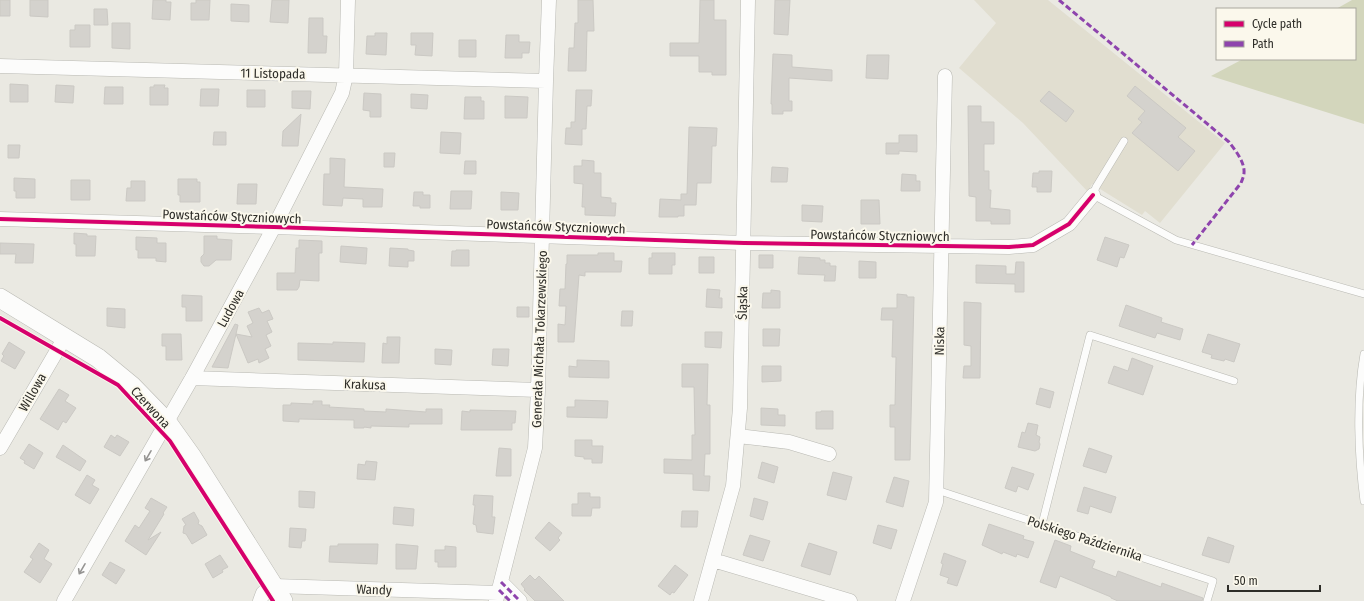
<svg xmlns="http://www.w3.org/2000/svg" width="1364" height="601" viewBox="0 0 1364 601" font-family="'Fira Sans Condensed',sans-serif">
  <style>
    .built { fill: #e1ded0 }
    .green { fill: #d3d6bc }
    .building { fill: #d4d2cd; stroke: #cbc9c4 }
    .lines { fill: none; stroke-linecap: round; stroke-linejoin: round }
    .lane-casing { stroke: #b9b9b3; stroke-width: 8 }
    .street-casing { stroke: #b9b9b3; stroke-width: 15 }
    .secondary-casing { stroke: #b9b9b3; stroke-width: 20 }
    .lane { stroke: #fcfcfb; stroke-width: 7 }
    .street { stroke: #fcfcfb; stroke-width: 14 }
    .secondary { stroke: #fcfcfb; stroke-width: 19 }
    .quiet { stroke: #8e44ad; stroke-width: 3; stroke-dasharray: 6 3; stroke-linecap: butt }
    .cycleway-casing { stroke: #fbf8ec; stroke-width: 6 }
    .cycleway { stroke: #d6006c; stroke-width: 4 }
    .oneway { stroke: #959492 }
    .labels { text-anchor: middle; stroke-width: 4; stroke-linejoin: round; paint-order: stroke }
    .street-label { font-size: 13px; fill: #2e2d28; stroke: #fbf8ec }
  </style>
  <rect width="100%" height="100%" fill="#eae9e2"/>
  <path class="built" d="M974,0H1048L1225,143L1160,223L1145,211L1142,215L1092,184L1088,192L1023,123L959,68L996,23Z"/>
  <path class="green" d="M1352,0H1364V124L1211,76L1243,59H1355V9H1336Z"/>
  <path class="building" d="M0,0H10V16H0Z
    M30,0H48V17L30,16Z
    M153,0H166V2H171L170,20L152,19Z
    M196,0H210L209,20H191V3H196Z
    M272,0H289L288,23L270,22Z
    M578,0H593L594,31H587L586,71H568L569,48H574L575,23H578Z
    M700,0H714V20H726V75H712V72H699V56H670V43H699Z
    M775,0H790L788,35L774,34Z
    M231,4L249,5V22L231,21Z
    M94,9H107L108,25H94Z
    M309,18H323V36H327L326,53H308Z
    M112,23H130V49L112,48Z
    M75,25H90V47H70V30H75Z
    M375,33H387L386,55L366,54L367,36H375Z
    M411,33H433L432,56L415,55L416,45H411Z
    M506,35H519V42H530L529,53H522V58H505Z
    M459,40H476V57H459Z
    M773,54L792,55V67L832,70V81L789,78V101H792V111H783V114H772V104H771Z
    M867,55H889L888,79L866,78Z
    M10,84L28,85V102H10Z
    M56,85L74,86L73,103L55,102Z
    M154,85H165L164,88H168V105H150V87H154Z
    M1135,86L1186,128L1178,137L1195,151L1178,171L1132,133L1142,122L1138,119L1145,111L1127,96Z
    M105,87H123V104H104Z
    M201,89H219L218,106H200Z
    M247,90H265V107H247Z
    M576,90H592L591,106H587L586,129H582V145L565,144L566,128H571V122H575Z
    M292,91H311L310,109L292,108Z
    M1049,91L1074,111L1066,122L1040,101Z
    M364,93L381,94V117H370V111L363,110Z
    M411,94L428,95L427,109L411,108Z
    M505,96L528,97L527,118H505Z
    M465,97H481V101H484V119H464Z
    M968,106H981V122H994V144H984V171H989V190H991L990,208L1010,210V224H991V221H976V197L969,196Z
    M301,114L298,146H282L283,131Z
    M689,127L717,128L716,146H712L711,183H697L696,205H684V216H678V217H659L660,199L681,200V194H687Z
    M214,132H226V145H213Z
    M441,132L461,133L460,154L440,153Z
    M899,135H917V152L899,151V154H886V143H899Z
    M8,145H20L19,158H8Z
    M384,153H395L394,167H384Z
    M330,158L345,159L344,187L383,189L382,207H363V199L343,198L342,206L323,205L324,174H330Z
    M582,160L594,161V173H601V197L611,198V203H616L615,216L585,215V207H582L583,184L574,183V166H582Z
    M465,161H476V174H464Z
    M772,167L788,168L787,182H771Z
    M1039,171H1052L1051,192H1037V187H1032L1033,173H1039Z
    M902,174L916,175V181H920V191H901Z
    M14,178L35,179V198H16V191H14Z
    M178,179H197V182H200V202H180V195H178Z
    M71,180H90V200H71Z
    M131,181H145V201H126L127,188H131Z
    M238,184H257L256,204H237Z
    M451,191H472L471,209H450Z
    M414,192H423V195H430V208H420V206H413Z
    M501,192L519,193L518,210H501Z
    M861,200H879L880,224H861Z
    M802,205L823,206L822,222L802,221Z
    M74,233L87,234V236H96L95,256H76V244H74Z
    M204,236H217V239L232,240L231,260H216L209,266H204L201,262V257L204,254Z
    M136,237L157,238V243H166V262L156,261V258H138V250H136Z
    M1105,237L1129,245L1124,258L1120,257L1117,267L1097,260Z
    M299,240L322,241V253H319V281L300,280L299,287L297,290H277V273H295L296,248H299Z
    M0,243L34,244L33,263H15L16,254H0Z
    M341,246L367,248L366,264L340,262Z
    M390,248L408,249V250L414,251V261H408V267L389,266Z
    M456,250H469V266H451L452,251H456Z
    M598,253H614V261H622L621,272H585V276L579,275L574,342H558V324L565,325L566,306H559L560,289H565L566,264H567V255H598Z
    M652,253H675V265H672V274H649V258H652Z
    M759,255H773V268H759Z
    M699,257H714V273H699Z
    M799,257L820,258V260H825V263H830V266H836L835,281H824L825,275L798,274Z
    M859,261L876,262V278H859Z
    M1016,262H1024V292H1015V284L976,283V265L1006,266V274H1015Z
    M707,289L720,290L719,298H722V308L706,307Z
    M771,290L780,291V308H762L763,293H771Z
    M897,294L907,295V297H914L910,460H895V427H890V405H895L896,357H892L893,320H881L882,308H897Z
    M182,295L202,296V321H186V307H182Z
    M964,302L981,303L980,378H963L964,366H971V346L964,345Z
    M1126,305L1162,318L1161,322L1183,329L1180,340L1157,333L1155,338L1119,326Z
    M517,307H529V317H517Z
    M107,308L125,309V328L107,326Z
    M259,308L262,313L269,310L273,319L267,321L272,332L266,335L271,346L265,349L269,358L259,363L258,359L248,363L236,334L228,368L212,367L235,324L238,325L236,334L252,337L247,326L253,323L248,312Z
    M622,311H633L632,326H621Z
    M763,329H780L779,346H763Z
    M705,332H722L721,348L705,347Z
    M162,334H181L182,360H166V346H162Z
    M1208,334L1240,344L1234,362L1225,359L1224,361L1211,358L1212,355L1202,352Z
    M387,337H400L399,363H382L383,343L387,344Z
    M9,342L25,352L15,369L1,361L4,356L2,354Z
    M333,342L365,343L364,362L298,360V343L333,344Z
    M435,349L452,350L451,365L435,364Z
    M493,349H509L508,366L492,365Z
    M1132,358L1153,366L1143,395L1108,383L1114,366L1128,371Z
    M577,360L609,361V378L569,377V366L577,367Z
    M682,364H708L707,405H710V454H705L704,476H710L709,491L693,490V474L664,473V459L692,460V435H695L694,387H682Z
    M762,366H781V381L762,382Z
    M1040,388L1054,392L1050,408L1036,404Z
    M59,389L69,395L65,401L76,408L66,423L63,421L58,430L40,419Z
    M575,400L608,401L607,418L567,417V407H575Z
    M313,401H322V405H330L329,407L364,409V411L386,412V409L426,412V409H442V424H409V427L371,426V428L364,427V428H354V420L299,419V422L283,421V405H291V403L313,404Z
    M761,408L778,409V415H785V426L761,425Z
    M470,410L516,411L515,423H512V430H461L462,411L470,412Z
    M821,411H833V429H816V412H821Z
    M1028,423L1038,425L1036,435L1040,437L1039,442L1040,444L1039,449L1035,451L1018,447L1022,432L1025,433Z
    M111,435L115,438L117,435L129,442L120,456L104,447Z
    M575,440H592V446H603L602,463H592V459H584V457L575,456Z
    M29,444L43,453L34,469L24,463L25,461L20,458Z
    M63,445L86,461L80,471L56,457Z
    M499,448L511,449V476H496Z
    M1089,448L1112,456L1106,473L1083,466Z
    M366,461L377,462L375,480L357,479L358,464L365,465Z
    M762,462L778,467L774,483L758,478Z
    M1012,467L1034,474L1028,490L1018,486L1016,492L1005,488Z
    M833,472L852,477L846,500L827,495Z
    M87,475L95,480L92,485L99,489L90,504L75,495Z
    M894,477L909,481L903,507L886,502Z
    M1084,487L1116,497L1111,513L1090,506L1088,514L1077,511Z
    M299,491L315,492L314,508L299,507Z
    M578,493H590V497H600V508H592L591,516H572V504H578Z
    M474,495L493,496L492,517H495L493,534L477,532L476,525L473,524L475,505H473Z
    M151,498L167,507L163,513L164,514L148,540L161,532L146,555L125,541L135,525L139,528L150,511L145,508Z
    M754,498L768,502L763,520L750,516Z
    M394,507L414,509L413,526L393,524Z
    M682,511H698L697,527H681Z
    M194,512L199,521L198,524L202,526L207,535L192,544L186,534L183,533L184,526L186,525L182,519Z
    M549,522L562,533L558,538L560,540L550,551L535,538Z
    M989,524L1024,536L1023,539L1034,542L1028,558L1017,554L1016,557L1003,552L1002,554L982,545Z
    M878,525L897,530L891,549L873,543Z
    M290,528L306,529L305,541H302L301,548L289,547Z
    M750,535L770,541L763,561L743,555Z
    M1208,537L1234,546L1229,563L1202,555Z
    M1055,540L1071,546L1070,551L1095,561L1092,568L1116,577L1118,571L1161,587L1162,583L1203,598L1202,601H1118L1111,598V597L1060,576L1056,588L1040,582Z
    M39,543L49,550L44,559L52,564L40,583L24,572L33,559L30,557Z
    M809,543L837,552L830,575L801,566Z
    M338,544H378L377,564L329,562L330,546H338Z
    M396,544L418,546L416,569H396Z
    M445,546L456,547V567H438V562H435V550H445Z
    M944,553L966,561L957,586L947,583L949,578L940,575L943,564L941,563Z
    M220,555L228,567L222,570L223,572L213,578L205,564Z
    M110,562L125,570L116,584L102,575Z
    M675,565L688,575L674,593L672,592L670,595L658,586Z
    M530,575L535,580L539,576L564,601H535L524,590L525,589L521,584Z"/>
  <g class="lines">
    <g class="lane-casing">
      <path id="lane" d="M1124,141L1096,187L1093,195L1176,240L1364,294
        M1364,354C1356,399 1358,455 1364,501
        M937,490L1213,581L1207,601
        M1042,524L1090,335L1234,381"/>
    </g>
    <g class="street-casing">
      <path id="street" d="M0,66L546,81
        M0,219L274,227L744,243L1009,247L1033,245L1069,224L1093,195
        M192,378L538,390
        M738,436L789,442L829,454
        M0,448L65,337
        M713,560L850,601
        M501,582L520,601
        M64,601L192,378L274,227L342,93L346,75L348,0
        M260,601L263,593L274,586L498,593
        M496,601L535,448L538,390L546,81L549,0
        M701,601L733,486L740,408L748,0
        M903,601L936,502L945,76"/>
    </g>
    <g class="secondary-casing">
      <path id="secondary" d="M0,298L98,358L132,386L167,422L192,457L283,601"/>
    </g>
    <use href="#lane" class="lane"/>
    <use href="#street" class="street"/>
    <use href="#secondary" class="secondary"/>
    <path class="quiet" d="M1059,0L1229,142C1235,150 1245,162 1244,173C1244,176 1242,180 1241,183L1192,245
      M501,582L520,601
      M499,590L510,601"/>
    <g class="cycleway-casing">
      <path id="cycleway" d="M0,219L274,227L744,243L1009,247L1033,245L1069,224L1093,195
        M0,318L118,385L170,441L273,601"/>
    </g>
    <use href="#cycleway" class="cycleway"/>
  </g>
  <defs><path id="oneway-shaft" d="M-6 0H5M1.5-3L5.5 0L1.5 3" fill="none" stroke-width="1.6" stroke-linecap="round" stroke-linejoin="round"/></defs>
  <g class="oneway">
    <use href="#oneway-shaft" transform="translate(148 456) rotate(120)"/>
    <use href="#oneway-shaft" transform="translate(82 569) rotate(120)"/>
  </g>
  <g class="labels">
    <g class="street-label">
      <text transform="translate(273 73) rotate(1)" y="5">11 Listopada</text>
      <text transform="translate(232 216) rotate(2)" y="5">Powstańców Styczniowych</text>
      <text transform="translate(556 226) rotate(2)" y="5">Powstańców Styczniowych</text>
      <text transform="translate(880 235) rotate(1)" y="5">Powstańców Styczniowych</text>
      <text transform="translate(742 303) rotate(-89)" y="5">Śląska</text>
      <text transform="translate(230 308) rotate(-61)" y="5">Ludowa</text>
      <text transform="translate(539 339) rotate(-88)" y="5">Generała Michała Tokarzewskiego</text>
      <text transform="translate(939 341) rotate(-89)" y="5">Niska</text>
      <text transform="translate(365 384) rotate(2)" y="5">Krakusa</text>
      <text transform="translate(32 392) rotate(-60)" y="5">Willowa</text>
      <text transform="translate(151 407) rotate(47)" y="5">Czerwona</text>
      <text transform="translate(1085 538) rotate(18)" y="5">Polskiego Października</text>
      <text transform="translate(374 589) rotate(2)" y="5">Wandy</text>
    </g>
  </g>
  <rect x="1216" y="8" width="140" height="52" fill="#fbf8ec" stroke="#a9a79e"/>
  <rect x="1224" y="21" width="20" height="6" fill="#d6006c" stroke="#a9a79e"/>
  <text x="1252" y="28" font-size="12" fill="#2e2d28">Cycle path</text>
  <rect x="1224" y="41" width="20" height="6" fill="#8e44ad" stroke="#a9a79e"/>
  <text x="1252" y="48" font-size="12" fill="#2e2d28">Path</text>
  <path d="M1228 585v6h92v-6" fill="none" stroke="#2e2d28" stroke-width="2"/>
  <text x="1234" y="585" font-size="12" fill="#2e2d28" stroke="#fbf8ec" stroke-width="3" paint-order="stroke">50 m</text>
</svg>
